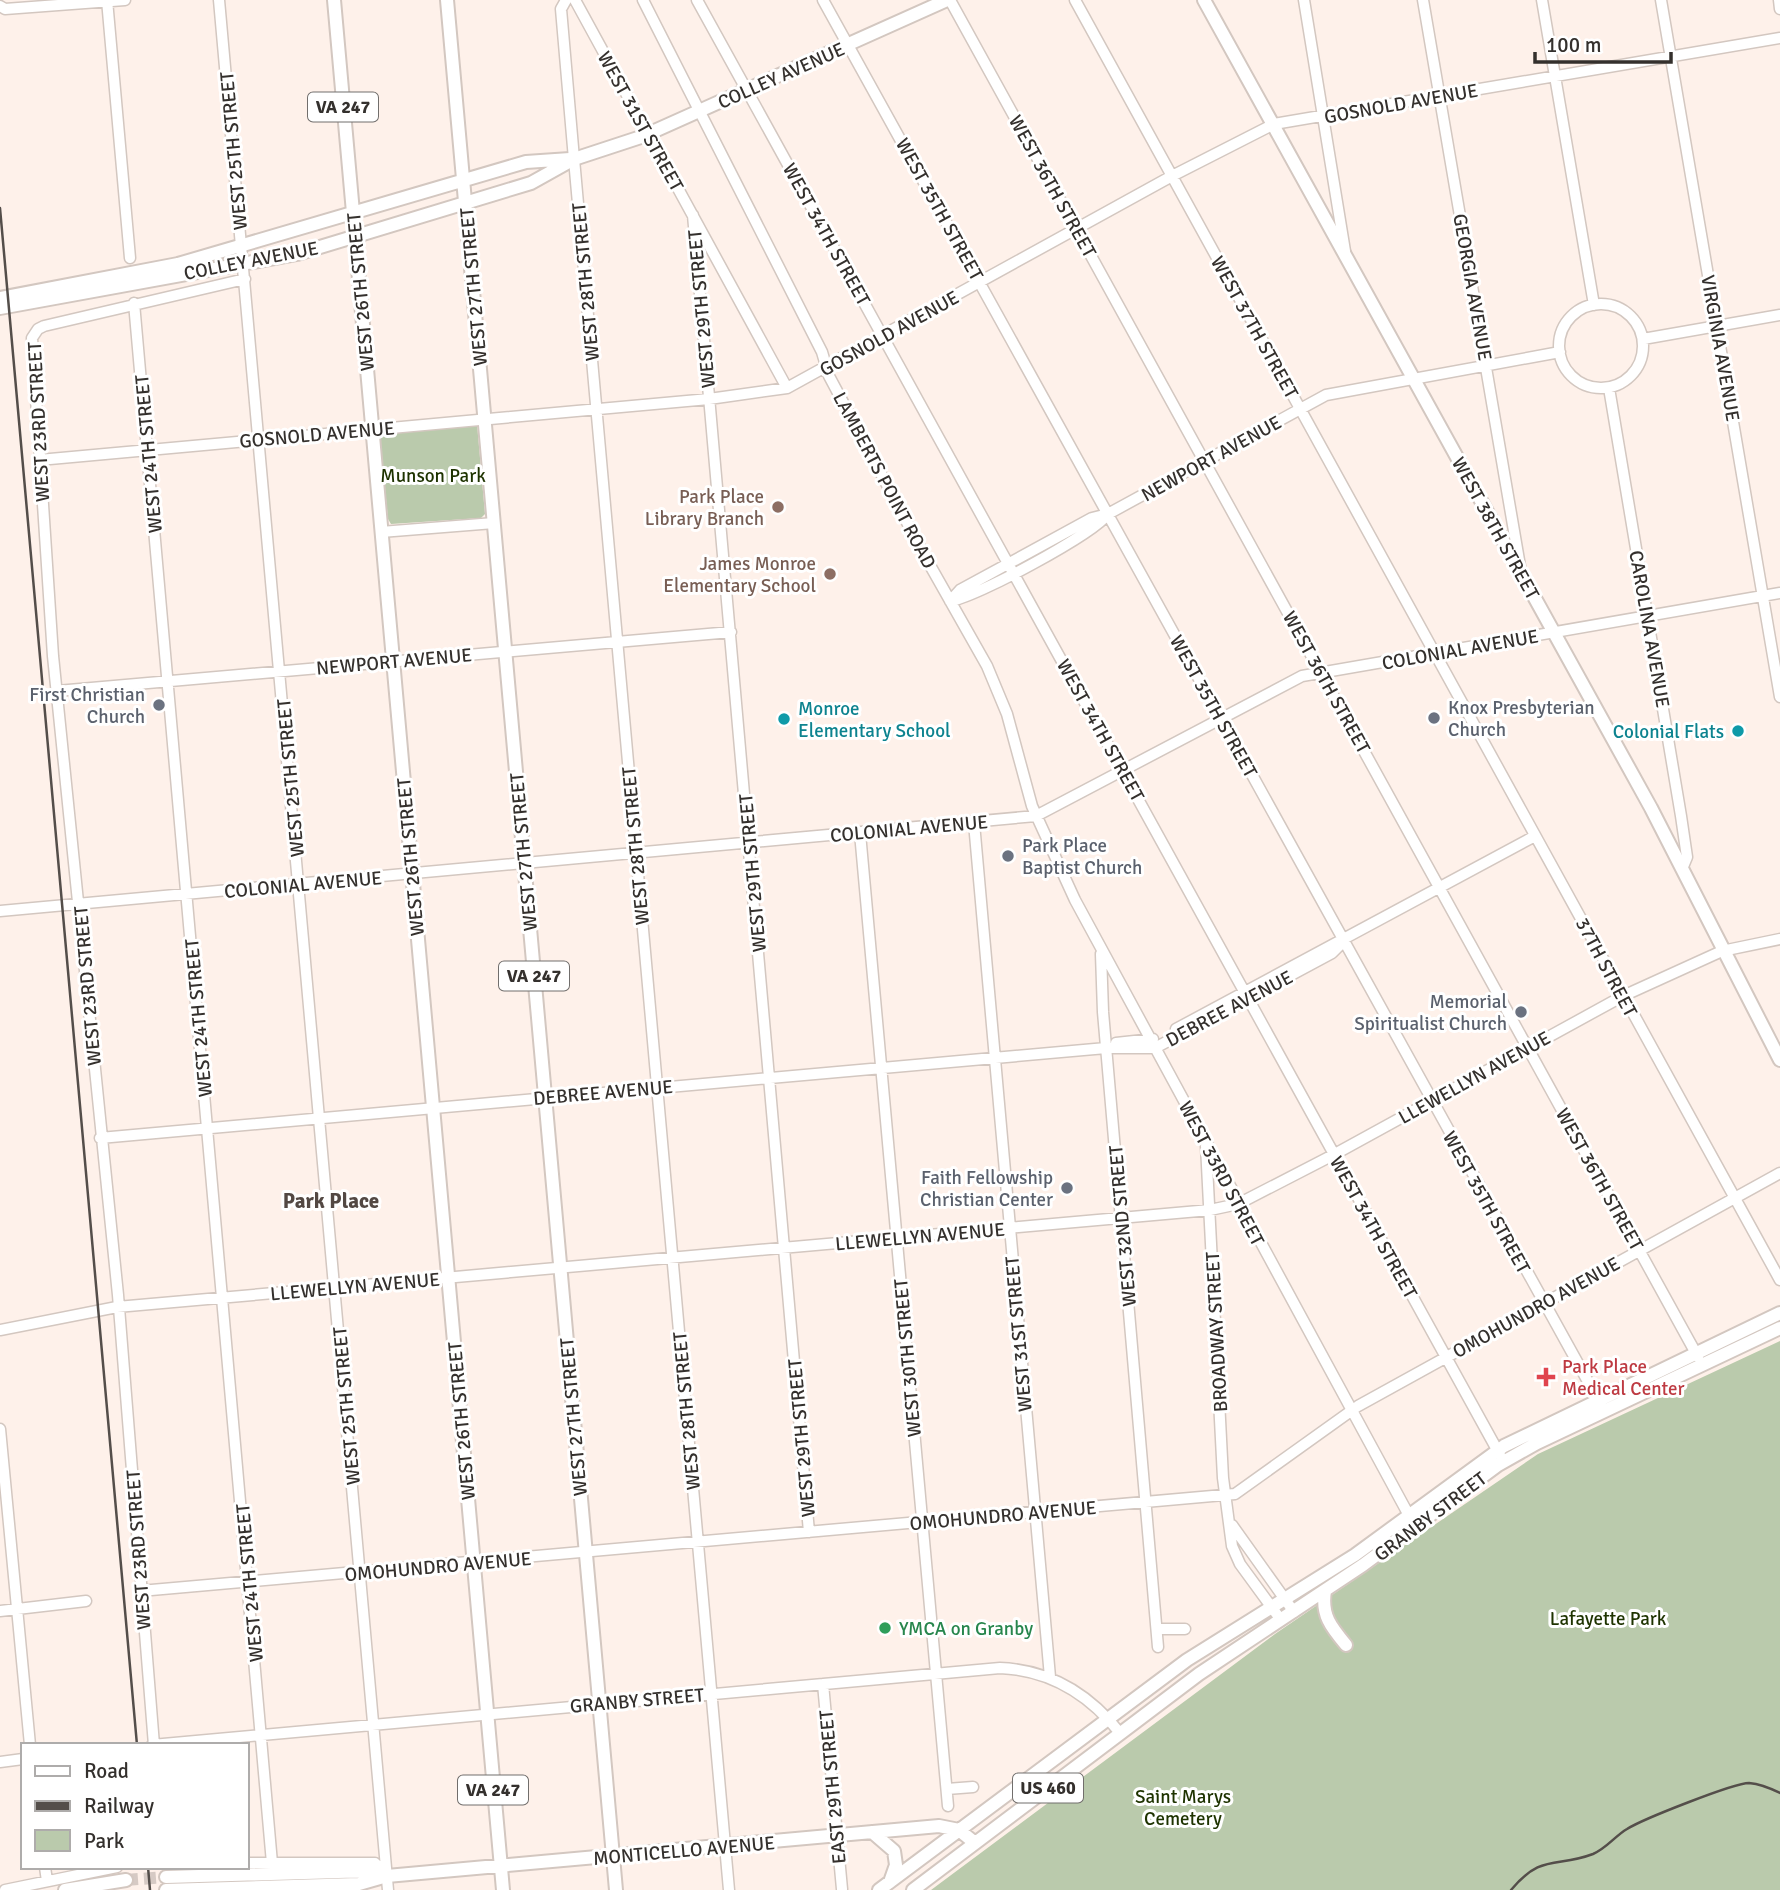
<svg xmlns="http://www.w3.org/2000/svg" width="1780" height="1890" viewBox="0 0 1780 1890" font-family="Signika,sans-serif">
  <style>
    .green { fill: #bacaac }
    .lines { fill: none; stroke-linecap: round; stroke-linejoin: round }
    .major-tunnel { stroke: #d6cac4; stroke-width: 12; stroke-dasharray: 12 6; stroke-linecap: butt }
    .minor-casing { stroke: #d3c7c0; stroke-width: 13 }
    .major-casing { stroke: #d3c7c0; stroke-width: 16 }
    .minor { stroke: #fff; stroke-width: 10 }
    .major { stroke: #fff; stroke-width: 12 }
    .rail { stroke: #544e4a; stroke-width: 2.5 }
    .education-dot { fill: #8d6e63; stroke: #fff; stroke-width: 2.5 }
    .worship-dot { fill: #6b7280; stroke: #fff; stroke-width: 2.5 }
    .culture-dot { fill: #0f9aa8; stroke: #fff; stroke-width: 2.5 }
    .health-dot { fill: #e0444e; stroke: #fff; stroke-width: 2.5 }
    .leisure-dot { fill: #2e9e5b; stroke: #fff; stroke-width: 2.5 }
    .labels { text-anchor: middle; stroke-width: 6; stroke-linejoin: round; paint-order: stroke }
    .shield { fill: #fff; stroke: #716e6c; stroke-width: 2 }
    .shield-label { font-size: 18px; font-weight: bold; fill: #34302d }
    .street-label { font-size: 19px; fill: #34302d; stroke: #fff }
    .park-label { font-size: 19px; fill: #1e3300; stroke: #fff }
    .education-label { font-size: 19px; fill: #785e54; stroke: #fff; text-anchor: end }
    .worship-label { font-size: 19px; fill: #5b616d; stroke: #fff; text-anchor: end }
    .culture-label { font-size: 19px; fill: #0d838f; stroke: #fff; text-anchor: start }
    .health-label { font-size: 19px; fill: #be3a42; stroke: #fff; text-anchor: start }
    .leisure-label { font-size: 19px; fill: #27864d; stroke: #fff; text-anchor: start }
    .neighbourhood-label { font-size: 21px; font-weight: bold; fill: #534843; stroke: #fff }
  </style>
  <rect width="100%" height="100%" fill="#fef1ea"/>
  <path class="green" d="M477,424L485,514L481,518L391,524L388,519L380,436L384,432Z
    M1780,1341V1890H931L1275,1634L1538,1454Z"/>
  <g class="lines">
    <path class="major-tunnel" d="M126,1880L166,1877"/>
    <g class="minor-casing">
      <path id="minor" d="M107,0L130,258
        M219,0L388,1890
        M566,0L561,9L574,159L729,1890
        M575,0L787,388
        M643,0L822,352L829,376L927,560L987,666L1007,714L1032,806L1075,900L1412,1521
        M697,0L1500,1455
        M823,0L1601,1405
        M950,0L1698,1357
        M1075,0L1780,1280
        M1304,0L1345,251
        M1423,0L1520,566
        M1542,0L1594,305
        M1661,0L1780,697
        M1779,0L1780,9
        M0,6L5,9L125,0
        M693,215L809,1532
        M134,303L272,1863
        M1559 346a42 42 0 1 1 84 0a42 42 0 1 1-84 0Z
        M1643,339L1780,315
        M1609,388L1681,816L1687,857L1682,869
        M39,460L709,399L787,388L1172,176L1274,124L1780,38
        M381,532L494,523
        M950,601L960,590L1092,518L1108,514L1326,395L1560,352
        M950,601C975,598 1093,534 1108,514
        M57,691L731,632
        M974,823L1050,1677
        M860,833L948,1806
        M0,911L1036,816L1302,676L1780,593
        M1101,954L1103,1012L1158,1647
        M1176,1029L1535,836
        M1116,1043L1153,1039
        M100,1138L1106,1048H1155L1332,953L1344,941
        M1206,1146L1223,1478L1232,1546L1240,1564L1281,1620
        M0,1330L117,1307L1210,1210L1238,1204L1335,1154L1623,996L1722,951L1780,939
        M0,1429L30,1745
        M1232,1525L1294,1612
        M140,1591L1235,1494L1358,1406L1780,1173
        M0,1611L86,1601
        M1157,1629H1185
        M823,1684L842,1889
        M152,1745L1000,1668C1051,1670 1089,1694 1120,1733
        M154,1745L118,1295L53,656L32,338L38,329L44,326L245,279
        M0,1762L23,1759
        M947,1789L973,1787
        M247,1863H375L387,1875
        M45,1867L47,1881
        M5,1890L117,1867"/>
    </g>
    <g class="major-casing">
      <path id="major" d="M334,0L503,1890
        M447,0L616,1890
        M1204,0L1651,808L1780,1060
        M0,298L178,264L526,162L570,159
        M0,308L297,254L531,183L574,159L641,137L947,0
        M1325,1591C1321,1615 1331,1627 1346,1645
        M872,1832L894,1851L896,1865L890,1882
        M166,1877L371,1871L387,1876
        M65,1890L126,1880
        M166,1890L359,1884L387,1876L939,1826L959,1830L975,1843
        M879,1890L1187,1660L1355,1555L1504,1446L1780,1313
        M913,1890L1199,1674L1363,1565L1498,1465L1537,1443L1780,1328"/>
    </g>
    <use href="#minor" class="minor"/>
    <use href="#major" class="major"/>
    <path class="rail" d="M0,208L137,1745
      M148,1867L150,1890
      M1511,1890C1542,1853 1556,1868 1593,1854C1607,1848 1615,1836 1627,1829C1643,1819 1734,1783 1749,1783C1760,1784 1770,1788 1780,1793"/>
  </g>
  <g class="education-dot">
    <circle cx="778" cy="507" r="7"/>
    <circle cx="830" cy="574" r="7"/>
  </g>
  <g class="worship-dot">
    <circle cx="159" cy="705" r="7"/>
    <circle cx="1434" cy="718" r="7"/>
    <circle cx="1008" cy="856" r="7"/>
    <circle cx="1521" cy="1012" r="7"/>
    <circle cx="1067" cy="1188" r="7"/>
  </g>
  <g class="culture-dot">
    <circle cx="784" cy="719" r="7"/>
    <circle cx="1738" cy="731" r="7"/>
  </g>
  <path class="health-dot" d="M1542.5 1366.5h7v7h7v7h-7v7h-7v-7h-7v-7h7z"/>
  <circle class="leisure-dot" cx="885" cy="1628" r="7"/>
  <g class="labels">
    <g class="shield">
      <rect x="308" y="92.5" width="70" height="29" rx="5"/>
      <rect x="499" y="961.5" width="70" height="29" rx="5"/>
      <rect x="1013" y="1773.5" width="70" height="29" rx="5"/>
      <rect x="458" y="1775.5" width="70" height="29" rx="5"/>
    </g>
    <g class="shield-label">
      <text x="343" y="113">VA 247</text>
      <text x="534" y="982">VA 247</text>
      <text x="1048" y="1794">US 460</text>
      <text x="493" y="1796">VA 247</text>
    </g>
    <g class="street-label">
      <text transform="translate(781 75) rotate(-24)" y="7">COLLEY AVENUE</text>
      <text transform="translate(1401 103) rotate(-10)" y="7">GOSNOLD AVENUE</text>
      <text transform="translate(641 121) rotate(61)" y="7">WEST 31ST STREET</text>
      <text transform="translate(233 151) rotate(-95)" y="7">WEST 25TH STREET</text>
      <text transform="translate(1053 186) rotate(61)" y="7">WEST 36TH STREET</text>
      <text transform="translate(940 209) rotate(61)" y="7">WEST 35TH STREET</text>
      <text transform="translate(827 234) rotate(61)" y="7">WEST 34TH STREET</text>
      <text transform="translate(251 260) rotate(-11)" y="7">COLLEY AVENUE</text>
      <text transform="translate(585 282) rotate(-95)" y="7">WEST 28TH STREET</text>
      <text transform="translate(473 287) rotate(-95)" y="7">WEST 27TH STREET</text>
      <text transform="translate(1473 287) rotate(80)" y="7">GEORGIA AVENUE</text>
      <text transform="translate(360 292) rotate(-95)" y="7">WEST 26TH STREET</text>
      <text transform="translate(701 309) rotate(-95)" y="7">WEST 29TH STREET</text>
      <text transform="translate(1255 327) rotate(61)" y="7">WEST 37TH STREET</text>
      <text transform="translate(889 333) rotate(-29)" y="7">GOSNOLD AVENUE</text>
      <text transform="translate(1721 348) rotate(80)" y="7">VIRGINIA AVENUE</text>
      <text transform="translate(38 422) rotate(-93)" y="7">WEST 23RD STREET</text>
      <text transform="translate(317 434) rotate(-5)" y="7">GOSNOLD AVENUE</text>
      <text transform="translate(148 454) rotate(-95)" y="7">WEST 24TH STREET</text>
      <text transform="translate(1211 458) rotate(-29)" y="7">NEWPORT AVENUE</text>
      <text transform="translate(885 480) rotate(62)" y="7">LAMBERTS POINT ROAD</text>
      <text transform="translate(1496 528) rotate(61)" y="7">WEST 38TH STREET</text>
      <text transform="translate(1650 629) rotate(80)" y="7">CAROLINA AVENUE</text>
      <text transform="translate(1460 649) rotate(-10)" y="7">COLONIAL AVENUE</text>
      <text transform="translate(394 661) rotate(-5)" y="7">NEWPORT AVENUE</text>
      <text transform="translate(1327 682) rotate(61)" y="7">WEST 36TH STREET</text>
      <text transform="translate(1214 706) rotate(61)" y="7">WEST 35TH STREET</text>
      <text transform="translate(1101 730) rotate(61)" y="7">WEST 34TH STREET</text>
      <text transform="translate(290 778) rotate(-95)" y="7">WEST 25TH STREET</text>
      <text transform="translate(909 828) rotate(-5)" y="7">COLONIAL AVENUE</text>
      <text transform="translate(635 846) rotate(-95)" y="7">WEST 28TH STREET</text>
      <text transform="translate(523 852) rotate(-95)" y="7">WEST 27TH STREET</text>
      <text transform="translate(410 857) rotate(-95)" y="7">WEST 26TH STREET</text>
      <text transform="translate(752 873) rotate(-95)" y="7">WEST 29TH STREET</text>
      <text transform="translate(303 884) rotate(-5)" y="7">COLONIAL AVENUE</text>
      <text transform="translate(1607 967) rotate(62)" y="7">37TH STREET</text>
      <text transform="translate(87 986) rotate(-95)" y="7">WEST 23RD STREET</text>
      <text transform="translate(1229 1008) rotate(-28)" y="7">DEBREE AVENUE</text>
      <text transform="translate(198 1018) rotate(-95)" y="7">WEST 24TH STREET</text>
      <text transform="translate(1474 1077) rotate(-29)" y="7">LLEWELLYN AVENUE</text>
      <text transform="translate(603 1092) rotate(-5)" y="7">DEBREE AVENUE</text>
      <text transform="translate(1222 1173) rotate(62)" y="7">WEST 33RD STREET</text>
      <text transform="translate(1600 1179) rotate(61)" y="7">WEST 36TH STREET</text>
      <text transform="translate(1487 1202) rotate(61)" y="7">WEST 35TH STREET</text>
      <text transform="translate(1122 1226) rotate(-95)" y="7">WEST 32ND STREET</text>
      <text transform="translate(1374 1227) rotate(61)" y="7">WEST 34TH STREET</text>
      <text transform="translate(920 1236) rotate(-5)" y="7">LLEWELLYN AVENUE</text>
      <text transform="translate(355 1286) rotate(-5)" y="7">LLEWELLYN AVENUE</text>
      <text transform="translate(1536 1307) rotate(-29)" y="7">OMOHUNDRO AVENUE</text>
      <text transform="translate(1216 1332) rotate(-93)" y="7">BROADWAY STREET</text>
      <text transform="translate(1018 1334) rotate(-95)" y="7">WEST 31ST STREET</text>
      <text transform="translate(907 1358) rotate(-95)" y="7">WEST 30TH STREET</text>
      <text transform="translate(346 1406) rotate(-95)" y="7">WEST 25TH STREET</text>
      <text transform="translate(686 1411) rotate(-95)" y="7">WEST 28TH STREET</text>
      <text transform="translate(573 1417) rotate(-95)" y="7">WEST 27TH STREET</text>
      <text transform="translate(461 1421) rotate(-95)" y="7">WEST 26TH STREET</text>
      <text transform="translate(801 1438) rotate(-95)" y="7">WEST 29TH STREET</text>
      <text transform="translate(1003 1515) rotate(-5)" y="7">OMOHUNDRO AVENUE</text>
      <text transform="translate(1430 1516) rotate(-37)" y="7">GRANBY STREET</text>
      <text transform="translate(138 1550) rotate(-94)" y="7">WEST 23RD STREET</text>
      <text transform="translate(438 1566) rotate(-5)" y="7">OMOHUNDRO AVENUE</text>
      <text transform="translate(249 1583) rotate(-95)" y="7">WEST 24TH STREET</text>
      <text transform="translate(637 1700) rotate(-5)" y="7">GRANBY STREET</text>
      <text transform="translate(832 1787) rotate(-95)" y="7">EAST 29TH STREET</text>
      <text transform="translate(684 1850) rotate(-5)" y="7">MONTICELLO AVENUE</text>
    </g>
    <g class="park-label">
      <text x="433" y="482">Munson Park</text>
      <text x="1608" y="1625">Lafayette Park</text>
      <text x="1183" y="1803">Saint Marys<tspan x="1183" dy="22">Cemetery</tspan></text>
    </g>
    <g class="education-label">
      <text x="764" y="503">Park Place<tspan x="764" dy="22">Library Branch</tspan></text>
      <text x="816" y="570">James Monroe<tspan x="816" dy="22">Elementary School</tspan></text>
    </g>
    <g class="worship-label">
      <text x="145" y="701">First Christian<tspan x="145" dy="22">Church</tspan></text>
      <text x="1448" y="714" text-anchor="start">Knox Presbyterian<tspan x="1448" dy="22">Church</tspan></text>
      <text x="1022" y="852" text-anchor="start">Park Place<tspan x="1022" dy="22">Baptist Church</tspan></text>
      <text x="1507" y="1008">Memorial<tspan x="1507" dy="22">Spiritualist Church</tspan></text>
      <text x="1053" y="1184">Faith Fellowship<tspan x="1053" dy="22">Christian Center</tspan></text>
    </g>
    <g class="culture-label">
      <text x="798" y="715">Monroe<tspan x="798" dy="22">Elementary School</tspan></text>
      <text x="1724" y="738" text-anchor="end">Colonial Flats</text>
    </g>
    <g class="health-label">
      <text x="1562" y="1373">Park Place<tspan x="1562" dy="22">Medical Center</tspan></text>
    </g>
    <g class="leisure-label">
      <text x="899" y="1635">YMCA on Granby</text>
    </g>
    <g class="neighbourhood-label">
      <text x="331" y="1208">Park Place</text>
    </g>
  </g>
  <rect x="21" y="1743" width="228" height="126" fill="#ffffff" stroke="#aeacab" stroke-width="2"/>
  <rect x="35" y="1766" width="35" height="10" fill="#ffffff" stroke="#aeacab" stroke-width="2"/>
  <text x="84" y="1778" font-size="21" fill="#34302d">Road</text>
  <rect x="35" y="1801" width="35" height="10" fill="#544e4a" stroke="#aeacab" stroke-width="2"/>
  <text x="84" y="1813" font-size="21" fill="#34302d">Railway</text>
  <rect x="35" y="1830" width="35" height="21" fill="#bacaac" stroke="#aeacab" stroke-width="2"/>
  <text x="84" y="1848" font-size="21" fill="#34302d">Park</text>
  <path d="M1535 52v10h136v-10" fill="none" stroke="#34302d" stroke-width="3.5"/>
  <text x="1546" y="52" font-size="21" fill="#34302d" stroke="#ffffff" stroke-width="5" paint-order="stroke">100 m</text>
</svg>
